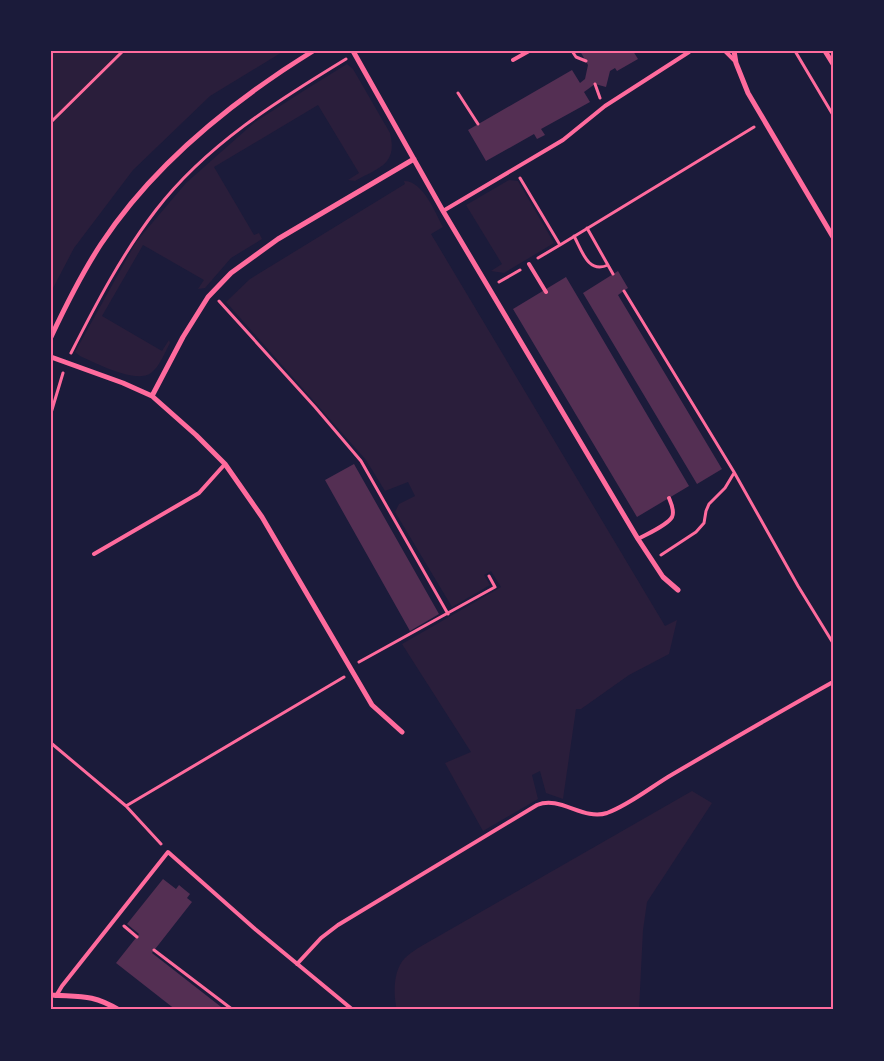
<svg xmlns="http://www.w3.org/2000/svg" width="884" height="1061" viewBox="0 0 884 1061" font-family="Ubuntu,sans-serif">
  <style>
    .green { fill: #2a1e3b }
    .building { fill: #542f53 }
    .lines { fill: none; stroke-linecap: round; stroke-linejoin: round }
    .path { stroke: #ff6b9d; stroke-width: 3 }
    .service { stroke: #ff6b9d; stroke-width: 4 }
    .minor { stroke: #ff6b9d; stroke-width: 5 }
    .neatline { fill: none; stroke: #ff6b9d; stroke-width: 2 }
  </style>
  <rect width="100%" height="100%" fill="#1b1b3a"/>
  <path class="green" d="M51,51H284L210,96L133,170L74,248L51,292Z
    M347,64L353,69L390,133C398,165 378,168 355,181L348,180L359,173L318,105L214,167L254,235L259,233L262,239L231,258L205,288L198,289L204,280L143,245L102,316L162,351L169,340L170,343C165,352 160,366 151,373C135,384 96,363 80,356L75,352L136,242L186,183L255,122L305,90Z
    M509,180L518,181L554,243L504,273L491,271L502,264L466,205Z
    M404,181C423,181 435,212 443,227L431,234L665,626L677,620L669,654L629,675L581,709H576L563,799L546,793L540,771L532,775L538,799L483,831L445,763L471,752L402,644L501,587L491,571L484,575L490,585L452,607L395,512L399,504L415,496L408,482L385,491L366,460L226,302L250,279L405,184Z
    M692,791L712,803L647,902L643,930L639,1010H397C393,995 393,970 405,958C410,953 418,948 425,944Z"/>
  <path class="building" d="M580,51H633L638,59L617,71L615,68L610,71L606,87L595,84L584,92L590,102L541,129L545,135L537,139L534,134L486,161L468,130L572,70L580,83L585,79L588,65Z
    M618,271L628,288L618,295L722,469L697,484L583,293Z
    M566,277L689,486L637,517L513,309Z
    M354,464L439,614L410,631L325,480Z
    M163,879L176,889L179,885L185,890L190,894L187,898L192,902L152,953L225,1010H176L116,963L139,934L127,924Z"/>
  <g class="lines">
    <path class="path" d="M572,51L576,57L586,61
      M795,51L833,115
      M595,84L600,98
      M458,93L478,124
      M51,122L123,51
      M520,178L560,245L538,258
      M587,228L613,274
      M574,236C582,251 588,274 608,265
      M560,245L754,127
      M499,282L520,270
      M624,291L734,472L798,586L833,643
      M219,301L315,407L361,461L448,614
      M71,353C96,304 122,254 156,210C206,145 277,101 346,59
      M51,413L63,373
      M661,555L696,532L704,523L706,511L709,504L725,488L734,473
      M359,662L495,587L489,576
      M51,743L126,806L161,844
      M126,806L344,677
      M124,926L137,937
      M154,950L233,1010"/>
    <path class="service" d="M725,51L736,62
      M513,60L529,51
      M443,211L563,140L605,106L689,52
      M529,264L546,292
      M638,539C647,534 668,525 672,517C675,511 671,503 669,498
      M94,554L199,493L225,464
      M297,964L321,938L338,925L537,805C560,795 583,821 607,813C631,804 652,786 673,774C726,743 779,712 833,682
      M56,996L62,986L168,852L255,929L353,1010"/>
    <path class="minor" d="M353,51L443,211L638,539L663,577L678,590
      M734,51L736,63L748,93L833,237
      M825,51L833,64
      M51,337C66,305 82,273 101,244C153,165 234,100 313,51
      M51,357L123,383L152,396L196,435L225,464L262,517L372,705L402,732
      M152,396L183,337L208,297L231,273L278,239L414,159
      M51,995C81,997 92,994 119,1010"/>
  </g>
  <rect width="884" height="1061" fill="none" stroke="#1b1b3a" stroke-width="105"/>
  <rect x="52" y="52" width="780" height="956" class="neatline"/>
</svg>
